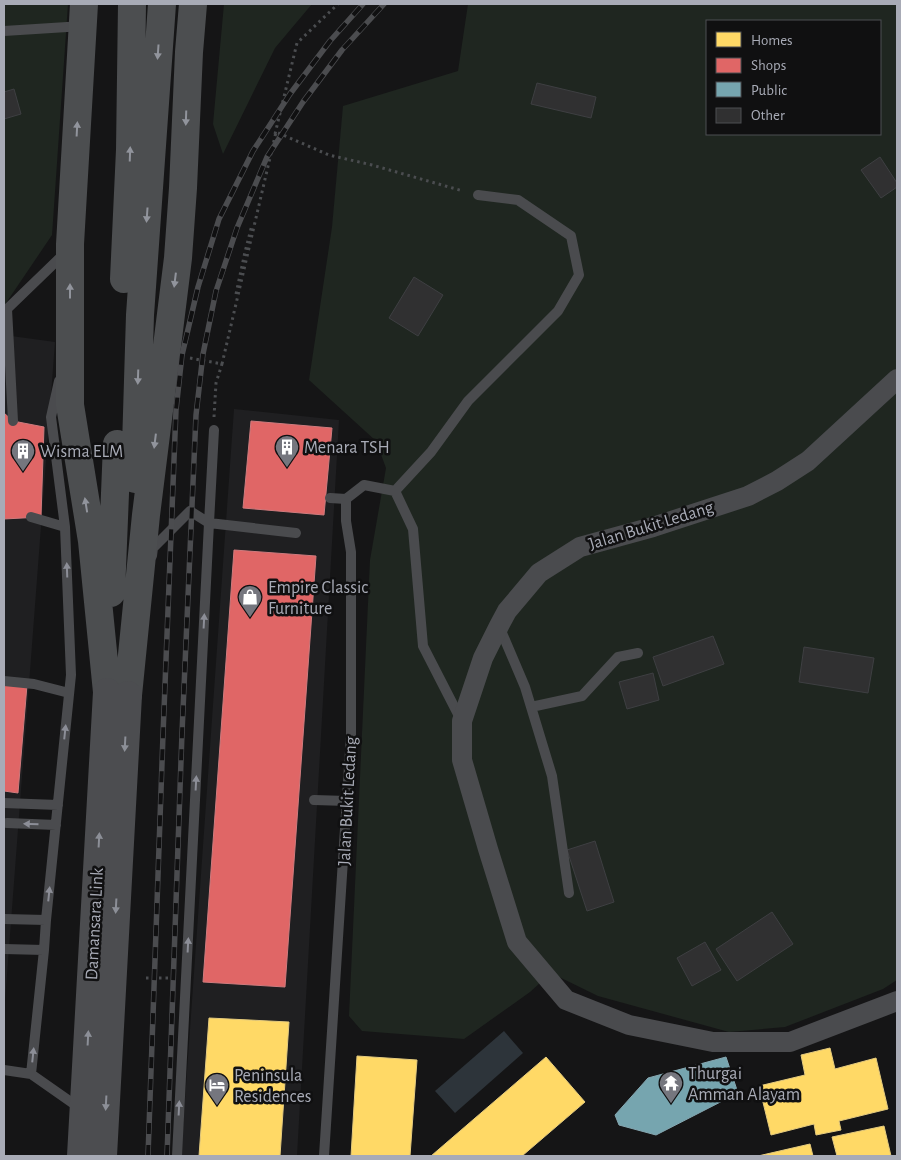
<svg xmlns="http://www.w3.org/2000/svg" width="901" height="1160" viewBox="0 0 901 1160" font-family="'Alegreya Sans',sans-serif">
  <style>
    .built { fill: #1f1f21 }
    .green { fill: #1f2620; fill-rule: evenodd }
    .water { fill: #2d343a }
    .homes { fill: #ffd966; stroke: #e5cb7e }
    .shops { fill: #e06666; stroke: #cf7b7e }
    .public { fill: #76a5af; stroke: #85a7b1 }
    .building { fill: #303031; stroke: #3e3f42 }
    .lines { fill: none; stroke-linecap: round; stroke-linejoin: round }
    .path { stroke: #4b4d50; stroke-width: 3; stroke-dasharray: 2.5 4; stroke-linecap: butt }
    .lane { stroke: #4a4b4e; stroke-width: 10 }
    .street { stroke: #4a4b4e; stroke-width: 20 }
    .primary { stroke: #4c4e50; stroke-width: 28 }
    .highway { stroke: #4c4d50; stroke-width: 28 }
    .rail-casing { stroke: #4b4c4f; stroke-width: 5.5 }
    .rail { stroke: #101011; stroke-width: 4; stroke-dasharray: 11; stroke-linecap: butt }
    .oneway { fill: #91949c }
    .oneway2 { fill: #8c8e97 }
    .oneway3 { fill: #8c8f97 }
    .labels { text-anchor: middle; stroke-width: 5; stroke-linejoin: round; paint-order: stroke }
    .poi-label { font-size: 18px; fill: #a8abb6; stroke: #101011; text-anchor: start }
    .street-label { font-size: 18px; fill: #a8abb6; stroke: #101011 }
  </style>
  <rect width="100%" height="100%" fill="#151516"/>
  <path class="built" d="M4,335L55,342L4,1014Z
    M234,409L339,420L297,1156H181Z"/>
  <path class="green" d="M4,4H68L52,235L4,306Z
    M224,4H312L275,48L223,154L213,124Z
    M468,4H897V980L883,989L785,1027L729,1032L598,996L551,973L530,992L464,1039L362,1031L349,1016L370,560L386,468L376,441L309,380L332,227L343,106L458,71ZM707,21H880V134H707Z"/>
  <path class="water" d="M504,1031L523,1053L455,1113L435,1091Z"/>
  <path class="homes" d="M209,1018L289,1022L280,1156H199Z
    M830,1048L835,1069L876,1058L888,1109L839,1121L841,1130L816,1135L814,1124L771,1135L759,1086L805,1075L801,1055Z
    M357,1056L417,1060L410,1156H351Z
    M546,1057L585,1102L522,1156H431Z
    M884,1126L891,1156H837L832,1137Z
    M810,1144L813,1156H758Z"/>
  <path class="shops" d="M4,413L13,421L44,427L41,517L4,519Z
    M251,421L332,428L324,515L243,508Z
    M234,550L316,556L285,987L203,982Z
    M4,683L27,685L18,793L4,791Z"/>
  <path class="public" d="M726,1057L738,1093L656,1135L619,1125L615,1115L648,1078Z"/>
  <path class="building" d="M537,83L596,97L591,118L531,104Z
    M14,89L21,114L4,119V92Z
    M880,157L897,183V187L881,198L861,170Z
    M414,277L443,295L418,336L389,318Z
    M713,636L724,664L663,686L653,657Z
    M804,647L874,658L868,693L799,682Z
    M653,673L659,700L627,709L619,682Z
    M595,841L614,902L587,911L567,850Z
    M772,912L793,944L737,981L716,949Z
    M705,942L721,970L692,986L677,958Z"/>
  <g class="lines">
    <path class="path" d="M275,134L297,43L338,4
      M236,294L245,252L252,225
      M190,358L222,364L276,132L329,155L372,165L463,191
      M214,417L216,383L222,364
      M146,978H170"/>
    <path class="lane" d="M4,31L83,26
      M59,381L51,417L65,527L71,675L46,920L44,950L31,1074L81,1109
      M13,421L7,309L66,252
      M214,430L209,523L296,533
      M395,491L413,529L423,646L461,720
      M330,498L346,499
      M31,517L65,527
      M152,556L153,548L190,511L209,523L177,1156
      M499,626L525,687L552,776L569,893
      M4,681L34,684L69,693
      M531,707L582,696L618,657L638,653
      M314,800L347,801
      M4,803L58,805
      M7,823L56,825
      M4,919L46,920
      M4,949L44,950
      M4,1070L31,1074
      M324,1156L351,735V552L346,521V499L364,485L395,491L431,452L468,401L558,311L579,275L571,236L518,200L478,195"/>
    <path class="street" d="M897,379L808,461L777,481L748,496L653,527L580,547L539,573L507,611L499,626L483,658L462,721V760L488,849L517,942L566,1000L629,1025L713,1042H790L897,1001"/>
    <path class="primary" d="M84,4L70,244V405L92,541L107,692
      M124,279L130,150L132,4
      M135,479L140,315L162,4
      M111,593L117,444
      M128,695L146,515L178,258L183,188L189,52L193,4"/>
    <path class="highway" d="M81,1156L107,692
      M103,1156L128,695"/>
    <g class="rail-casing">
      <path id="rail" d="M148,1156L163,735L176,410L182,355L198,287L219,219L253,151L290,94L330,41L363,4
        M167,1156L182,733L196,415L203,354L216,291L237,228L267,157L303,102L342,50L384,4"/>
    </g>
    <use href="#rail" class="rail"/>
  </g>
  <defs><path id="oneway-solid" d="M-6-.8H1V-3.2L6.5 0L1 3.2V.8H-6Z" transform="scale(1.25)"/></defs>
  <g class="oneway">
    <use href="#oneway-solid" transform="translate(158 52) rotate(94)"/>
    <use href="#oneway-solid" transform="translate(186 118) rotate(92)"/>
    <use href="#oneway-solid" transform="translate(77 129) rotate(-87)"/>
    <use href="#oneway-solid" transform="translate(130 154) rotate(-88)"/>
    <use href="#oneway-solid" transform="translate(147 215) rotate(94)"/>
    <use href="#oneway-solid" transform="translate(175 280) rotate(97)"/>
    <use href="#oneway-solid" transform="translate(70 291) rotate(-90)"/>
    <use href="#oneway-solid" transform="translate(138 377) rotate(92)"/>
    <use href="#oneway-solid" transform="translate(155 441) rotate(97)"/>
    <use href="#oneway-solid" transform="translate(86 505) rotate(-99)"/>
  </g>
  <g class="oneway2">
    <use href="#oneway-solid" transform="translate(67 570) rotate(-92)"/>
    <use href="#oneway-solid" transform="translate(204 621) rotate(-87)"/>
    <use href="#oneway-solid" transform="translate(65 732) rotate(-84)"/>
    <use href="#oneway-solid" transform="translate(196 783) rotate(-87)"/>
    <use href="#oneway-solid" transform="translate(31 824) rotate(-178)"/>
    <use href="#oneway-solid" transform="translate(49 894) rotate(-84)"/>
    <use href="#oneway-solid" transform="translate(188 945) rotate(-87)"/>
    <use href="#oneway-solid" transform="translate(33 1055) rotate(-84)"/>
    <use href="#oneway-solid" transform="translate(179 1108) rotate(-87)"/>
  </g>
  <g class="oneway3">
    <use href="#oneway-solid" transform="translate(125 744) rotate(93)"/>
    <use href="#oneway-solid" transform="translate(99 840) rotate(-87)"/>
    <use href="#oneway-solid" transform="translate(116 906) rotate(93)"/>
    <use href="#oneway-solid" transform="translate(88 1038) rotate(-87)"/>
    <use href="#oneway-solid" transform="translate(106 1103) rotate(93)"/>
  </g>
  <defs>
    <g id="building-pin" transform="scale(1.25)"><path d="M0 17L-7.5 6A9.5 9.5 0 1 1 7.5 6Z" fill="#75767e" stroke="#101011"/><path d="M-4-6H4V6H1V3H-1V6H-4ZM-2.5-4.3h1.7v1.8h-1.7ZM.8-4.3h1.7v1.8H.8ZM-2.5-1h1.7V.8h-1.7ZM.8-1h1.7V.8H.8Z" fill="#fff"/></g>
    <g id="shop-pin" transform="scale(1.25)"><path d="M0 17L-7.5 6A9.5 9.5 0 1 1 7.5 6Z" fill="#75767e" stroke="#101011"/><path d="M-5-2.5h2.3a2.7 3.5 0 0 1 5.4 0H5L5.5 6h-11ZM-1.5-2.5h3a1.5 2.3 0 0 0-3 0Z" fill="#fff"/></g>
    <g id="temple-pin" transform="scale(1.25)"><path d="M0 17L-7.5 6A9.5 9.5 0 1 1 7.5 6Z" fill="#75767e" stroke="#101011"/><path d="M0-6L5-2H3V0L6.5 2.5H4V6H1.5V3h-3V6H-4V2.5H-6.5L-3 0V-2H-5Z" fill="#fff"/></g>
    <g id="hotel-pin" transform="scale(1.25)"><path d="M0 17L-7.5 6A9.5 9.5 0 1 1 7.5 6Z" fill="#75767e" stroke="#101011"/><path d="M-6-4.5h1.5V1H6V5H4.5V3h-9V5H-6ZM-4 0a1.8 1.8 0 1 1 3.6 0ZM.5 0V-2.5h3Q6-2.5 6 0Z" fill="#fff"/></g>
  </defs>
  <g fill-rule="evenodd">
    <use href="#building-pin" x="287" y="447"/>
    <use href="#building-pin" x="23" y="451"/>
    <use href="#shop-pin" x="250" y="597"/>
    <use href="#temple-pin" x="671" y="1083"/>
    <use href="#hotel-pin" x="217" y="1085"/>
  </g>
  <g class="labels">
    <g class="poi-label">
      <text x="304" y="453">Menara TSH</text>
      <text x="40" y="457">Wisma ELM</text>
      <text x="268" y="593">Empire Classic<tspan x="268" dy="21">Furniture</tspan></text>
      <text x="688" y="1079">Thurgai<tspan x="688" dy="21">Amman Alayam</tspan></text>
      <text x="234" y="1081">Peninsula<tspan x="234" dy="21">Residences</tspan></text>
    </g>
    <g class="street-label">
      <text transform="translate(651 525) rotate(-17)" y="6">Jalan Bukit Ledang</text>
      <text transform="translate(347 801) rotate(-87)" y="6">Jalan Bukit Ledang</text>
      <text transform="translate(94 924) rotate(-87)" y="6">Damansara Link</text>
    </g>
  </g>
  <rect width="901" height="1160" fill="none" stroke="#a8abb6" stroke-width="10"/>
  <rect x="706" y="20" width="175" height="115" fill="#101011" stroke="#4d4e53"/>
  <rect x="716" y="32" width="25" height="15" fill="#ffd966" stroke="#4d4e53"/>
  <text x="751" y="45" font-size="15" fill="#a8abb6">Homes</text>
  <rect x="716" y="58" width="25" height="15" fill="#e06666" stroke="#4d4e53"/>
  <text x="751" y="70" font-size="15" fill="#a8abb6">Shops</text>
  <rect x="716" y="82" width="25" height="15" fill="#76a5af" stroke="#4d4e53"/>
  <text x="751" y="95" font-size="15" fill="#a8abb6">Public</text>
  <rect x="716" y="108" width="25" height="15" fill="#303031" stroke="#4d4e53"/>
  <text x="751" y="120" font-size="15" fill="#a8abb6">Other</text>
</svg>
